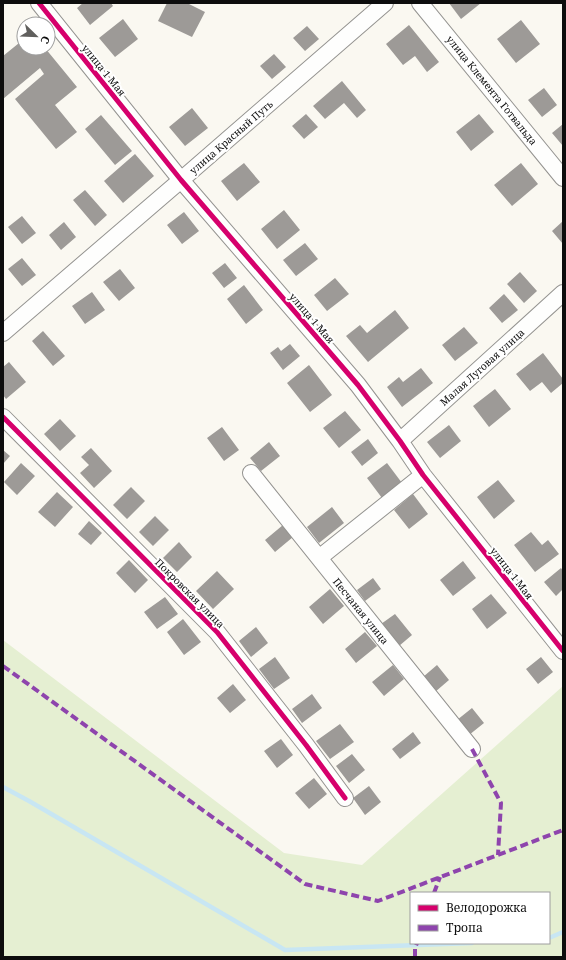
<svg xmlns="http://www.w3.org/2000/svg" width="566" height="960" viewBox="0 0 566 960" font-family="'Noto Serif',serif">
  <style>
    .green { fill: #e5efd2; fill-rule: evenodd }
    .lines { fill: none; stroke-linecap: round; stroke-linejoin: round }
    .stream { stroke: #c8e6f3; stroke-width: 4.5 }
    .building { fill: #9d9a97 }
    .street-casing { stroke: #949390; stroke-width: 18 }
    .street { stroke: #fefefd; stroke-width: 16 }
    .quiet { stroke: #8e44ad; stroke-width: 4; stroke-dasharray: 8 4; stroke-linecap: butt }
    .cycleway-casing { stroke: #fff; stroke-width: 8 }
    .cycleway { stroke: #d6006c; stroke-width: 5 }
    .labels { text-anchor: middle; stroke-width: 4; stroke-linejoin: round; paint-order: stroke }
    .street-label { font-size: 10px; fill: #0d0d0d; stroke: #fff }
  </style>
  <rect width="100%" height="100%" fill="#faf8f1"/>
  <path class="green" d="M3,640L284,853L362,865L563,686V957H3ZM411,893H549V943H411Z"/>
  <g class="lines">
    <path class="stream" d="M3,787L29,801L285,950L472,943
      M549,938L563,932"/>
  </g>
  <path class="building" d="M83,3H111L113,6L90,25L77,8Z
    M167,3H187L205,12L192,37L158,21Z
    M449,3H481L461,19Z
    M123,19L138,39L115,57L99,38Z
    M521,20L540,44L516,63L497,39Z
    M409,25L439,62L427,72L415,56L403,65L386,44Z
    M307,26L319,39L305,51L293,38Z
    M24,39V48H45L77,87L55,105L77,132L56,149L15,99L44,74L40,68L3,99V56Z
    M274,54L286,67L272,79L260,66Z
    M342,81L366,110L357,118L344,103L325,119L313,106Z
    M544,88L557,105L542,117L528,100Z
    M192,108L208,128L185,146L169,127Z
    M306,114L318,127L304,139L292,126Z
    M479,114L494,132L471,151L456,132Z
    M101,115L132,151L115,165L85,129Z
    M563,124V146L552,133Z
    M135,154L154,176L123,203L104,181Z
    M244,163L260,182L237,201L221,181Z
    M521,163L538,184L512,206L494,185Z
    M85,190L107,215L95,226L73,200Z
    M284,210L300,230L277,249L261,229Z
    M184,212L199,231L182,244L167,225Z
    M22,216L36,233L22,244L8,227Z
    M563,221V244L552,231Z
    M64,222L76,237L61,250L49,235Z
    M305,243L318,259L296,276L283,260Z
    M22,258L36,275L22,286L8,269Z
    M225,263L237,278L224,288L212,273Z
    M120,269L135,288L119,301L103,282Z
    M520,272L537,291L524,303L507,284Z
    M335,278L349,294L327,311L314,295Z
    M244,285L263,310L246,324L227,299Z
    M92,292L105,310L85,324L72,306Z
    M504,294L518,310L502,323L489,308Z
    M395,310L409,328L368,362L346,336L360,325L367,333Z
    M464,327L478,343L455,361L442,345Z
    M43,331L65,356L53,366L32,341Z
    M290,344L300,356L283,370L270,353L278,347L281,351Z
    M543,353L563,379V383L551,393L542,382L530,391L516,374Z
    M9,362L26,382L6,399L3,395V367Z
    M309,365L332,395L310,412L287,383Z
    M421,368L433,383L402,407L387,387L399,377L403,382Z
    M495,389L511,409L489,427L473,406Z
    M345,411L361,430L339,448L323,428Z
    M60,419L76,436L60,451L44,434Z
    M449,425L461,441L440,458L427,442Z
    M222,427L239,450L224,461L207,438Z
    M368,439L378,453L362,466L351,452Z
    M269,442L280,456L261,471L250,458Z
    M91,448L112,471L94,488L80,473L89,465L81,457Z
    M3,450L10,456L3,464Z
    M21,463L35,476L17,495L4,482Z
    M387,463L402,483L382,498L367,478Z
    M498,480L515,501L494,519L477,497Z
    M131,487L145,501L127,519L113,505Z
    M57,492L73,507L55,527L38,512Z
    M413,494L428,514L409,529L394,510Z
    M332,507L344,523L319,543L307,527Z
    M155,516L169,530L153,546L139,532Z
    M89,521L102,533L91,545L78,534Z
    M283,525L293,537L275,552L265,540Z
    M531,532L542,545L548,540L559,554L535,572L514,545Z
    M179,542L192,557L177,572L163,558Z
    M129,560L148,580L135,593L116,573Z
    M463,561L476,578L453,596L440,580Z
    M561,568L563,571V589L556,596L544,582Z
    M217,571L234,589L213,609L196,591Z
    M373,578L381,589L365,601L357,590Z
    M330,589L344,606L323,624L309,607Z
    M491,594L507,613L487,629L472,609Z
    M165,597L178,614L157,629L144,612Z
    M395,614L412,635L399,646L381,624Z
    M183,619L201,642L184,655L167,632Z
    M256,627L268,643L251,657L239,641Z
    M365,632L377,646L356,663L345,649Z
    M275,657L290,678L274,689L259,669Z
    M541,657L553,672L538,684L526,669Z
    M393,665L404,679L384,696L372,682Z
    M437,665L449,680L435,692L423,677Z
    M233,684L246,700L230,713L217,698Z
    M312,694L322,708L302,723L292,709Z
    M472,708L484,723L469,735L457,720Z
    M340,724L354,742L330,759L316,741Z
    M413,732L421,743L400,759L392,749Z
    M281,739L293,755L277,768L264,751Z
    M352,754L365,770L349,783L336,766Z
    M314,778L327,794L309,809L295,793Z
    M369,786L381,802L365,815L353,798Z"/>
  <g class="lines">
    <g class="street-casing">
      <path id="street" d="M39,3L181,180L358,385L400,441L423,475L563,651
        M420,3L563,178
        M3,333L181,180L385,3
        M3,417L217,632L306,745L345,798
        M400,441L563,293
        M251,473L472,749
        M319,558L423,475"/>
    </g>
    <use href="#street" class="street"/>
    <path class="quiet" d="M3,666L305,884L378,901L563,830
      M472,749L501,803L498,855
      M434,893L440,877
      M415,957V948L417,943"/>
    <g class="cycleway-casing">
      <path id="cycleway" d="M39,3L181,180L358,385L400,441L423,475L563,651
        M3,417L217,632L306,745L345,798"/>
    </g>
    <use href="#cycleway" class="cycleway"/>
  </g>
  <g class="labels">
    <g class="street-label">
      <text transform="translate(104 70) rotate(51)" y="4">улица 1 Мая</text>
      <text transform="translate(492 90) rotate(51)" y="4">улица Клемента Готвальда</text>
      <text transform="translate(231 137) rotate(-41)" y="4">улица Красный Путь</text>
      <text transform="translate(312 318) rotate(49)" y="4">улица 1 Мая</text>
      <text transform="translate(482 367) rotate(-42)" y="4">Малая Луговая улица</text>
      <text transform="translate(512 573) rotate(52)" y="4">улица 1 Мая</text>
      <text transform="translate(190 593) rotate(45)" y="4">Покровская улица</text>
      <text transform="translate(361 611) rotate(51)" y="4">Песчаная улица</text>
    </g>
  </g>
  <rect width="566" height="960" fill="none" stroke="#0d0d0d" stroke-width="8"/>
  <rect x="410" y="892" width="140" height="52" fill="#ffffff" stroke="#9e9e9e"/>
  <rect x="418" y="905" width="20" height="6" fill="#d6006c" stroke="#9e9e9e"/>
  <text x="446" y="912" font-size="12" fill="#0d0d0d">Велодорожка</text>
  <rect x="418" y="925" width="20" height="6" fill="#8e44ad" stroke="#9e9e9e"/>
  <text x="446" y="932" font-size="12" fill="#0d0d0d">Тропа</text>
  <g transform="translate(36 36) rotate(113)"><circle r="19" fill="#ffffff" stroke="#9e9e9e"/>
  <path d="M0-3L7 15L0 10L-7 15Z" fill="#605f5d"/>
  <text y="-6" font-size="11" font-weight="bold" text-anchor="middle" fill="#0d0d0d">С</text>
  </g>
</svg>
